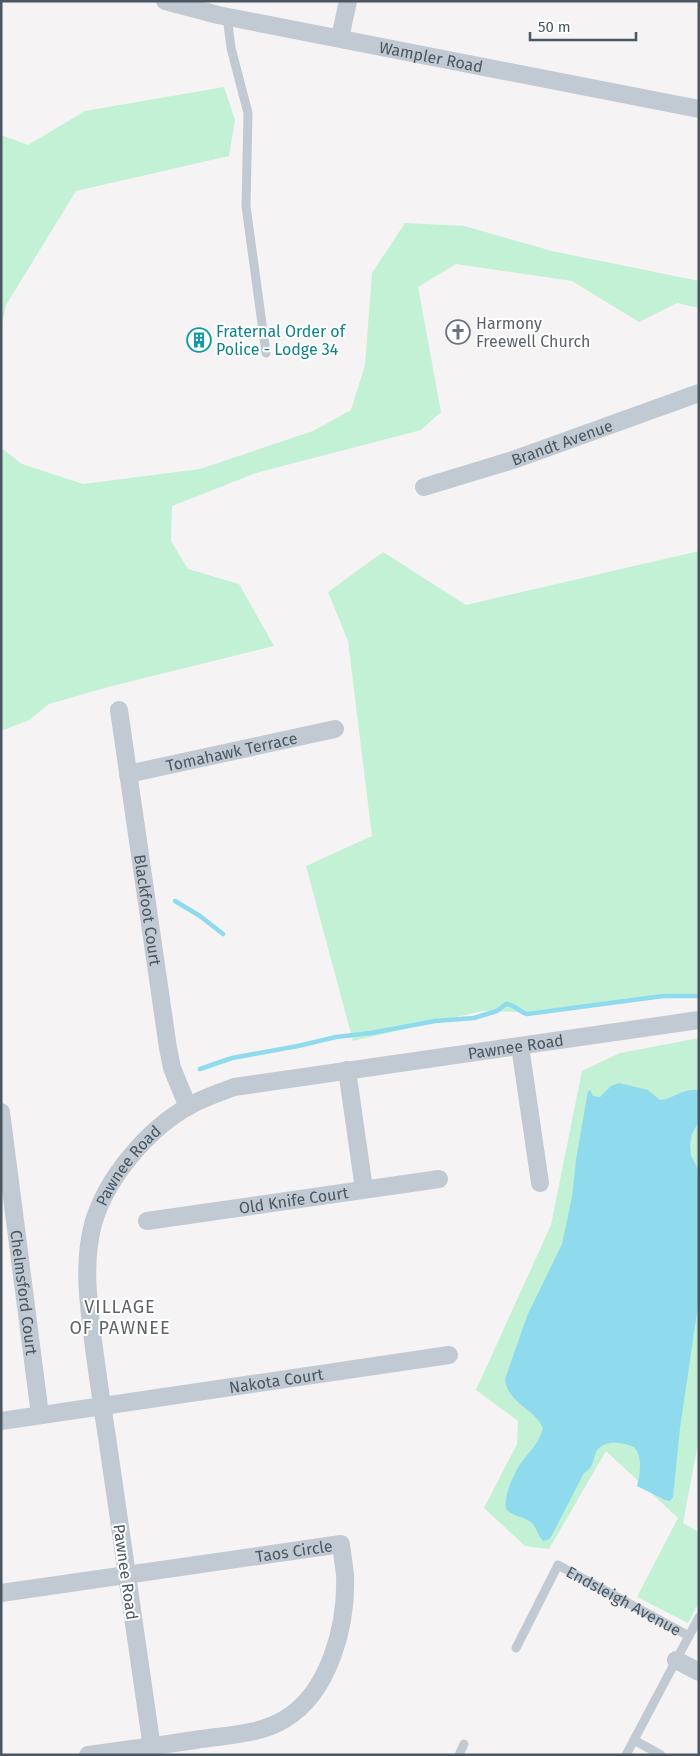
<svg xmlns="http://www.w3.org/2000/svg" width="700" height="1756" viewBox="0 0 700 1756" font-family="'Fira Sans',sans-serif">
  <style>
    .green { fill: #c3f1d5 }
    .water { fill: #90daee }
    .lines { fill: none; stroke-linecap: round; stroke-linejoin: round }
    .stream { stroke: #90daee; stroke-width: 4.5 }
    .lane { stroke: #c1cad2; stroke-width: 9 }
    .street { stroke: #c1cad2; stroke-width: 18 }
    .labels { text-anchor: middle; stroke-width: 4; stroke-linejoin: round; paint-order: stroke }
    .street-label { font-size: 16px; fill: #4a5661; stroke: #fff }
    .worship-label { font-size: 16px; fill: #5b616d; stroke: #fff; text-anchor: start }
    .culture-label { font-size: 16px; fill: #0d838f; stroke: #fff; text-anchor: start }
    .neighbourhood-label { font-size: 18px; letter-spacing: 1px; fill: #5f6368; stroke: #fff }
  </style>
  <rect width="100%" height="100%" fill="#f5f3f3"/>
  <path class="green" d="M224,87L235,120L229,156L76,191L6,305L1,328V135L28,145L85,111Z
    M405,223L464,226L552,251L699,281V308L677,303L639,322L572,281L456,264L418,287L441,412L421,430L256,473L172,506L171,541L188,569L239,584L274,646L108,687L49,704L29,720L1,731V448L22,464L83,484L200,469L313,431L351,410L365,365L372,273Z
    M699,551V995L519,1012L482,1011L353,1041L306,866L372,836L348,641L328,592L383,552L466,605Z
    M699,1038V1438L683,1523L699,1532V1602L688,1623L637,1597L678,1518L606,1451L549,1549L525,1546L484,1508L517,1444L518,1421L476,1390L551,1225L582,1071L620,1053Z"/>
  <path class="water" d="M619,1083L648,1090L660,1100C675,1099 681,1088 699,1090V1121L692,1134L690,1145L691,1155L699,1172L698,1306L680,1428L673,1497L670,1501L665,1500L637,1486C640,1473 643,1457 634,1447C624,1443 607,1439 598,1449C592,1457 595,1468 584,1473L551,1537L548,1540L543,1541C538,1536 537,1528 531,1522C524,1517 513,1516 507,1510C501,1501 515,1471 521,1463C529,1452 540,1442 543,1428C534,1408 507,1403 505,1379L527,1316L562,1244L572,1197L576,1160L588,1091L590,1090L593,1096L600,1097L611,1086Z"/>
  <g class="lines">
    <path class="stream" d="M175,901L200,916L223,934
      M200,1069L232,1058L298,1046L336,1037L371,1033L435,1021L474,1018L497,1011L506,1004C515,1004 519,1012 527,1014L663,996H699"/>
    <g class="lane">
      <path d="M227,16L231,48L248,113L246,206L266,353"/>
      <path id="s1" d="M516,1648L558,1565L689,1636"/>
      <path d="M634,1740L661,1755"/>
      <path d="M459,1755L464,1744"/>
      <path d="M626,1755L699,1617"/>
    </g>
    <g class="street">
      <path id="s2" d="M165,1L218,15L699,109"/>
      <path d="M340,38L348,1"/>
      <path id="s3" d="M424,487L513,460L699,393"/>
      <path id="s4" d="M119,710L168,1048L172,1068L188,1107"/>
      <path id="s5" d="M128,774L335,729"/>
      <path d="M520,1046L540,1183"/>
      <path d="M347,1070L364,1189"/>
      <path id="s6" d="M1,1112L40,1415"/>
      <path id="s7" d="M147,1221L439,1179"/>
      <path id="s8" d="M1,1421L449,1355"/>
      <path id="s9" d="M1,1593L341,1544C342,1554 344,1564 345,1575C347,1624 330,1692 285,1719C261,1734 229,1735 201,1739C163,1745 126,1750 88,1755"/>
      <path d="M676,1660L699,1672"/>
      <path id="s10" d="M153,1755C137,1649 122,1543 107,1437C102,1405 97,1372 93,1340C88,1301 83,1262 93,1224C106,1178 148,1129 189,1106C203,1098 219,1093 234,1087L699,1020"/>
    </g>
  </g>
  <defs>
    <g id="church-ring" transform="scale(1.25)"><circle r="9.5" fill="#fff" stroke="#6b7280" stroke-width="1.5"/><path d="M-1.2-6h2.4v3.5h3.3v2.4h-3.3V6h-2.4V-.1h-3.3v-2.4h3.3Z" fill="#6b7280"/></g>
    <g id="building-ring" transform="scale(1.25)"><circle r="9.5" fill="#fff" stroke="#0f9aa8" stroke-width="1.5"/><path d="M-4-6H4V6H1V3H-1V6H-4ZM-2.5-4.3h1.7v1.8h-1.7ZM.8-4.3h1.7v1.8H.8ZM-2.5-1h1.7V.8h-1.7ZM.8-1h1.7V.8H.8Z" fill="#0f9aa8"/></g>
  </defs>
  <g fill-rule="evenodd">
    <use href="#church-ring" x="458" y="332"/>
    <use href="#building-ring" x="199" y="340"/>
  </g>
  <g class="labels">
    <g class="street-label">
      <text dy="6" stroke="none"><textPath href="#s2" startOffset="272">Wampler Road</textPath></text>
      <text dy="6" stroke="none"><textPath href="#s3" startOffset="145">Brandt Avenue</textPath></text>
      <text dy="6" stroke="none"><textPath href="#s5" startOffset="106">Tomahawk Terrace</textPath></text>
      <text dy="6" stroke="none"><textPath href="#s4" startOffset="202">Blackfoot Court</textPath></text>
      <text dy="6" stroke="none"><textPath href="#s10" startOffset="1025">Pawnee Road</textPath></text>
      <text dy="6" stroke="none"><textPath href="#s10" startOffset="605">Pawnee Road</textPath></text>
      <text dy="6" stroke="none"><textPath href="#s7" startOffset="148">Old Knife Court</textPath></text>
      <text dy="6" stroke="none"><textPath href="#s6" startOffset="182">Chelmsford Court</textPath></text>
      <text dy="6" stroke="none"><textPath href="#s8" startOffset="278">Nakota Court</textPath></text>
      <text dy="6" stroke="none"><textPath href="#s9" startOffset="296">Taos Circle</textPath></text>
      <text transform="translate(126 1572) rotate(82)" y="6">Pawnee Road</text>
      <text dy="6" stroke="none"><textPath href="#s1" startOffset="168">Endsleigh Avenue</textPath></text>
    </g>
    <g class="worship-label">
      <text x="476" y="329">Harmony<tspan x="476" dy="18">Freewell Church</tspan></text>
    </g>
    <g class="culture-label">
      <text x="216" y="337">Fraternal Order of<tspan x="216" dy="18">Police - Lodge 34</tspan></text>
    </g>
    <g class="neighbourhood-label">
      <text x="120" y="1313">VILLAGE<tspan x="120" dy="21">OF PAWNEE</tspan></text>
    </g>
  </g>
  <rect width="700" height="1756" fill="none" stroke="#4a5661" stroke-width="5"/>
  <path d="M530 32v8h106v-8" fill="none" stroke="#4a5661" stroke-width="2.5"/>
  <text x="538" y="32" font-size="15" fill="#4a5661" stroke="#ffffff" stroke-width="4" paint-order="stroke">50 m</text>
</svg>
